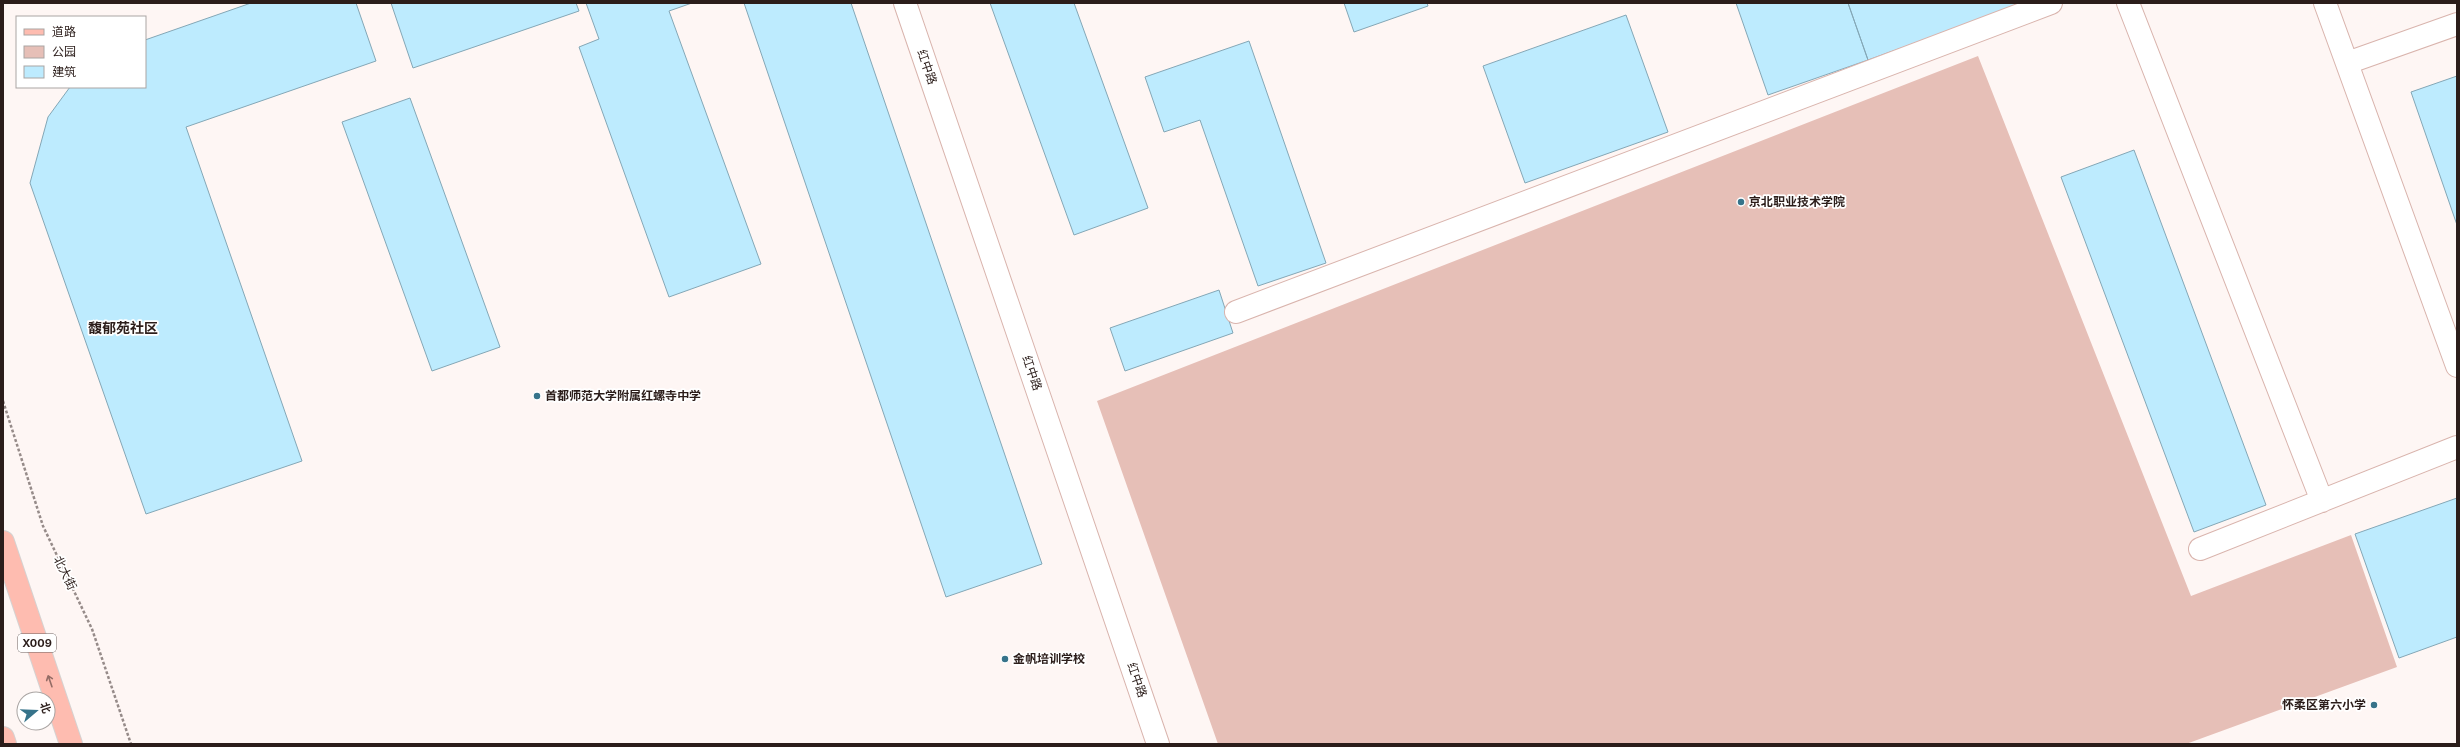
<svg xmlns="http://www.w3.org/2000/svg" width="2460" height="747" viewBox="0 0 2460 747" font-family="Inter,'Noto Sans SC',sans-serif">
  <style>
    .green { fill: #e6bfb7 }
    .building { fill: #bdebfe; stroke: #84a7b6 }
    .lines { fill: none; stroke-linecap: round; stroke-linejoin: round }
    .street-casing { stroke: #d9b4ad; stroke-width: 24 }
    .primary-casing { stroke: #d5d2d1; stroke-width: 24 }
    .path { stroke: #968b89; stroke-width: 2.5; stroke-dasharray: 3 2; stroke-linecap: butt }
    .street { stroke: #fff; stroke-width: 22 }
    .primary { stroke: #febcb0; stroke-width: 22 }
    .oneway { stroke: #946c65 }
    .poi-dot { fill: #36738a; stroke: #fff; stroke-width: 1.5 }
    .labels { text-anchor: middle; stroke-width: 3.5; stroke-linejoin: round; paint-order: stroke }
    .shield { fill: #fff; stroke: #6b615f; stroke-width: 1 }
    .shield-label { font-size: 11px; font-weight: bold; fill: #2b1d1a }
    .street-label { font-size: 12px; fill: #2b1d1a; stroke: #fff }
    .poi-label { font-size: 12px; font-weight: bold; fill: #2b1d1a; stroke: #fff; text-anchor: start }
    .quarter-label { font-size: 14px; font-weight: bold; fill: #2b1d1a; stroke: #fff }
  </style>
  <rect width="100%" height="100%" fill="#fef6f4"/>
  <path class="green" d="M1978,56L2191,596L2351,535L2397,667L2186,744H1218L1097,401Z"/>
  <path class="building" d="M251,3H356L376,61L186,127L302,461L146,514L30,183L48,117L70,87H145V40Z
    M391,3H576L579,11L413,68Z
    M586,3H692L669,11L761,264L669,297L579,47L599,39Z
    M744,3H851L1042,564L946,597Z
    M990,3H1074L1148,208L1074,235Z
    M1344,3H1427L1428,6L1354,32Z
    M1736,3H1848L1868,60L1768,95Z
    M1848,3H2026L1868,60Z
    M1626,15L1668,132L1525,183L1483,66Z
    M1249,41L1326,263L1258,286L1200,120L1164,132L1145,77Z
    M2457,76V225L2411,92Z
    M410,98L500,347L432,371L342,122Z
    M2134,150L2266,505L2194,532L2061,177Z
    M1219,290L1233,333L1125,371L1110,328Z
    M2457,498V637L2399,658L2355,534Z"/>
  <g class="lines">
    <g class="street-casing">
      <path id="street" d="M905,3L1158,744
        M2128,3L2322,501
        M2325,3L2457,366
        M2347,63L2457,24
        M1236,312L2051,3
        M2200,549L2457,447"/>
    </g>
    <g class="primary-casing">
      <path id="primary" d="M3,542L71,744
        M3,738L5,744"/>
    </g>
    <path class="path" d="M3,401L43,526L92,629L131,744"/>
    <use href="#street" class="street"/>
    <use href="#primary" class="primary"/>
  </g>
  <defs><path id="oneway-shaft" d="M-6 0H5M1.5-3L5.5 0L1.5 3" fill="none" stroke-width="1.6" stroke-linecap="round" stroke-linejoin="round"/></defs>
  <use class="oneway" href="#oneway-shaft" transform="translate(50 681) rotate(-109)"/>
  <g class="poi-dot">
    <circle cx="1741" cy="202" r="4"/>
    <circle cx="537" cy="396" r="4"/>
    <circle cx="1005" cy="659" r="4"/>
    <circle cx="2374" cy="705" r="4"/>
  </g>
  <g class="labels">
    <rect class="shield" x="18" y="634" width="38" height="18" rx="3"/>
    <g class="shield-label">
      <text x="37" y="647">X009</text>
    </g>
    <g class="street-label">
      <text transform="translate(927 67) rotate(71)" y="4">红中路</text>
      <text transform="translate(1032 373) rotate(71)" y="4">红中路</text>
      <text transform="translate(65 573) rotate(64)" y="4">北大街</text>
      <text transform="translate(1137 680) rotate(71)" y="4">红中路</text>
    </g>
    <g class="poi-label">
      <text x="1749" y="206">京北职业技术学院</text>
      <text x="545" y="400">首都师范大学附属红螺寺中学</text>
      <text x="1013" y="663">金帆培训学校</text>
      <text x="2366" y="709" text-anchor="end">怀柔区第六小学</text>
    </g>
    <g class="quarter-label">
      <text x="123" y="333">馥郁苑社区</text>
    </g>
  </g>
  <rect width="2460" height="747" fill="none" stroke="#2b1d1a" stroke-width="8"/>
  <rect x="16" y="16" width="130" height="72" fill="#ffffff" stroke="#aaa5a3"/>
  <rect x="24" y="29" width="20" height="6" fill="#febcb0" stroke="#aaa5a3"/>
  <text x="52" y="36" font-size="12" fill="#2b1d1a">道路</text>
  <rect x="24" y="46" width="20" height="12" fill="#e6bfb7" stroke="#aaa5a3"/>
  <text x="52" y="56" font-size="12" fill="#2b1d1a">公园</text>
  <rect x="24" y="66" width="20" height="12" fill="#bdebfe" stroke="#aaa5a3"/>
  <text x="52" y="76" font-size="12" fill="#2b1d1a">建筑</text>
  <g transform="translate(36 711) rotate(71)"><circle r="19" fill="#ffffff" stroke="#aaa5a3"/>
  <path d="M0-3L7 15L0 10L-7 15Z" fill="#36738a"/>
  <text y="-6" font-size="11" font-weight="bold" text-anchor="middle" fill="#2b1d1a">北</text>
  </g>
</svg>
